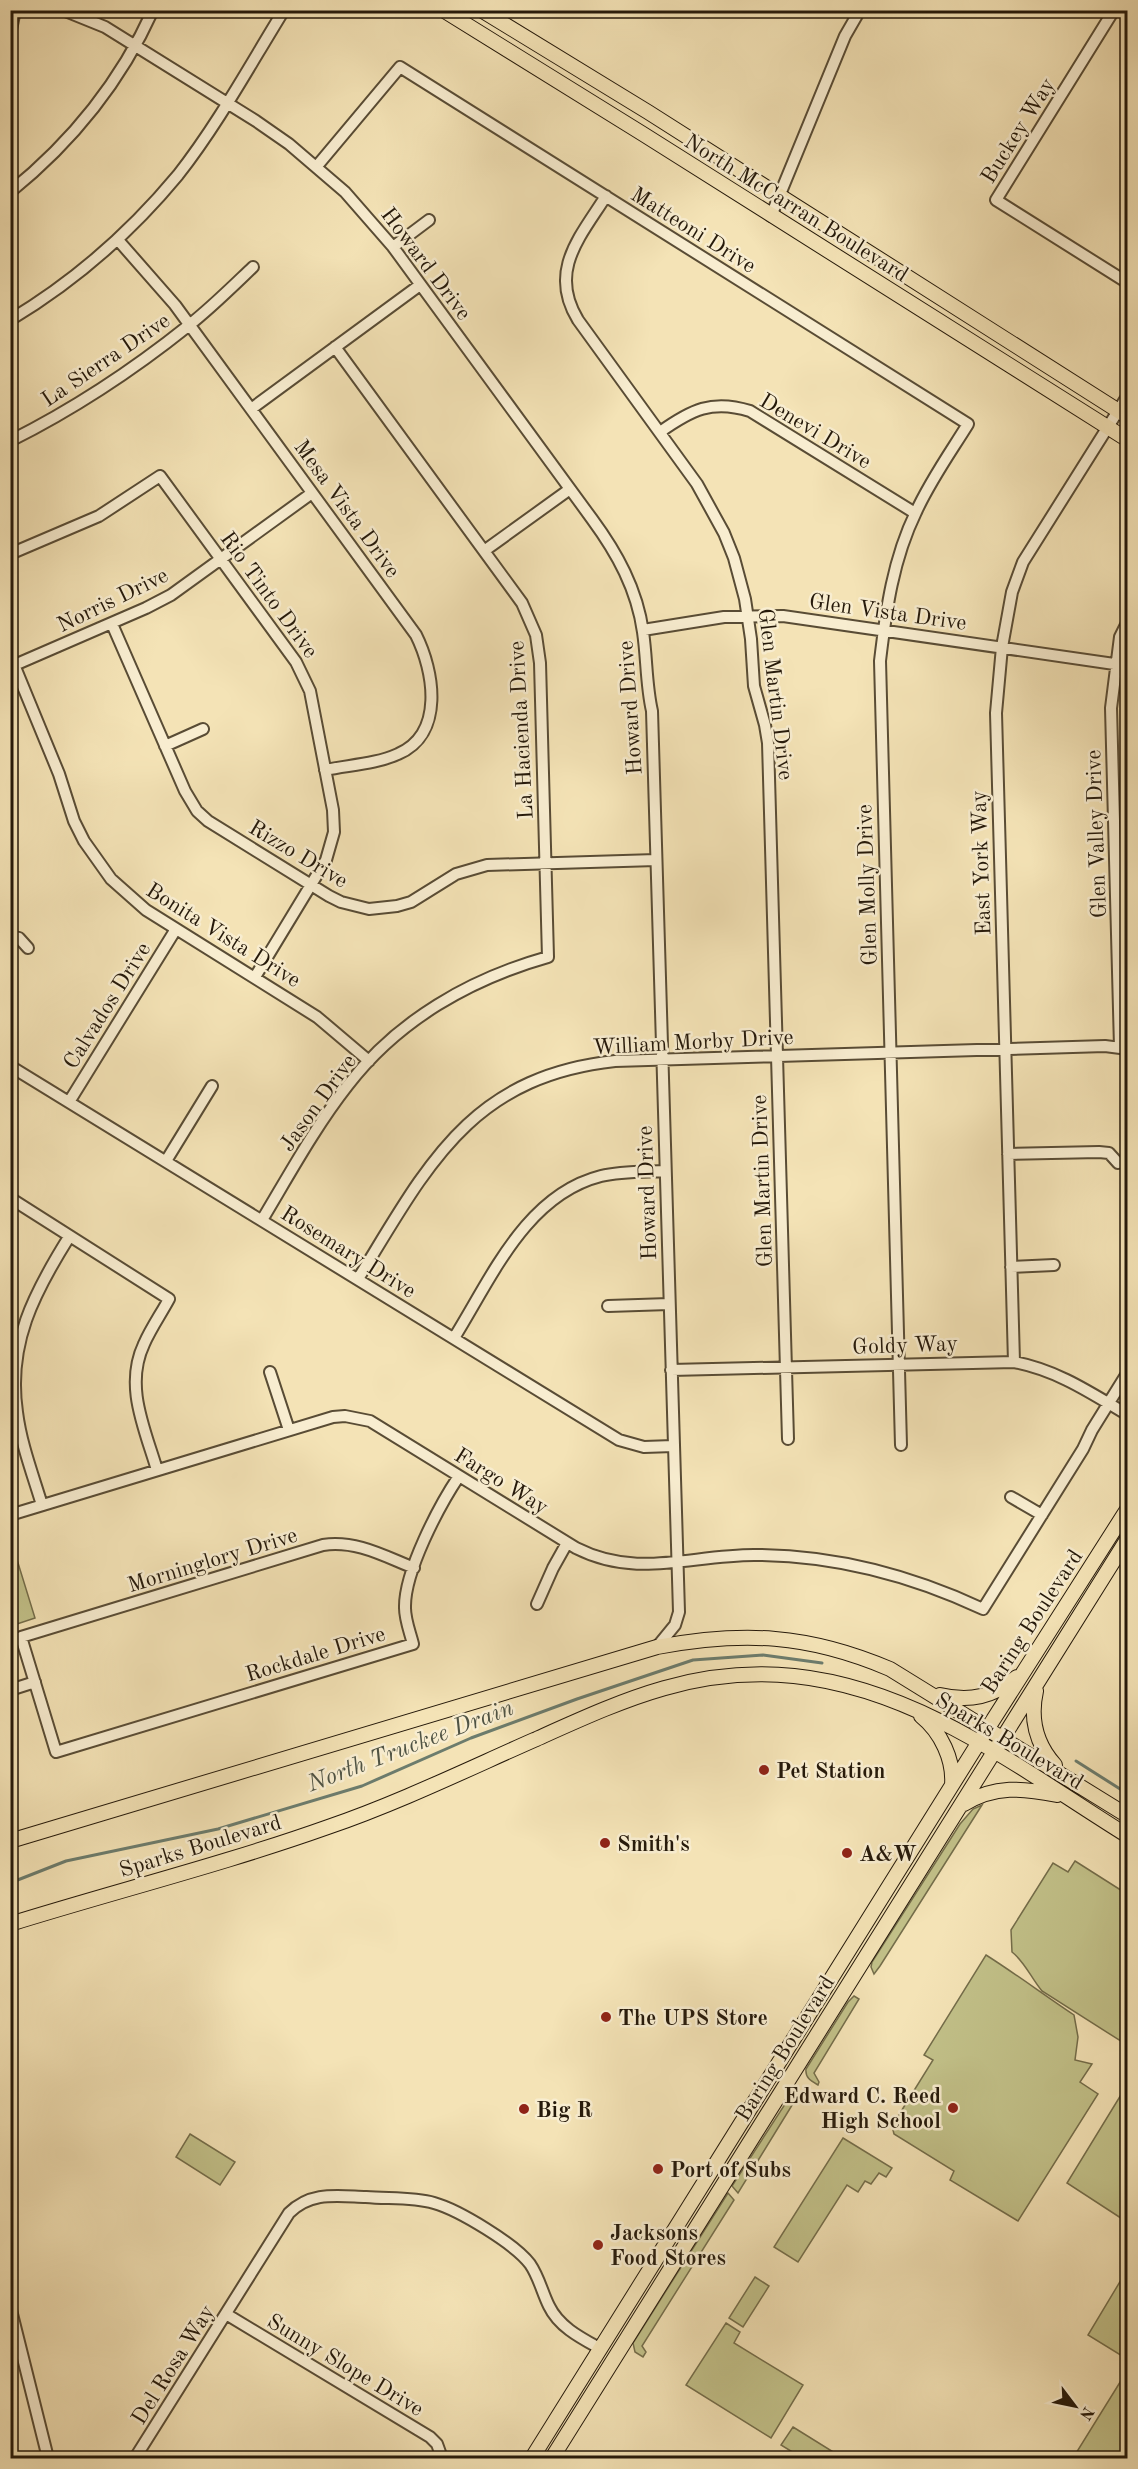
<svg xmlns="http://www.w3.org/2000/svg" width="1138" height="2469" viewBox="0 0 1138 2469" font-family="'Old Standard TT',serif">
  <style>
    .green { fill: #c2c189; stroke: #746d4a; stroke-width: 1.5 }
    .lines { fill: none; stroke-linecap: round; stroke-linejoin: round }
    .stream { stroke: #6c7c6d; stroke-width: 3 }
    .minor-casing { stroke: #594c35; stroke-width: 14 }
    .major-casing { stroke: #25190a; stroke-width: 16 }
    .minor { stroke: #f8edd0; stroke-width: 10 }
    .major { stroke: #f4e3b6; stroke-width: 14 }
    .poi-dot { fill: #8f2418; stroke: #f8edd0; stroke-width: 2 }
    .labels { text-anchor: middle; stroke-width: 5; stroke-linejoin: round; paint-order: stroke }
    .street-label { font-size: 22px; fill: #25190a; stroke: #f8edd0 }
    .poi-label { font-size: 22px; font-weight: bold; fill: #25190a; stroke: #f8edd0; text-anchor: start }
    .water-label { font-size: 24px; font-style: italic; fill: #4f5344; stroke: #f8edd0 }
  </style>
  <rect width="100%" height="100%" fill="#f4e3b6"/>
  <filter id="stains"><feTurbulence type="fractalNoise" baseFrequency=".00333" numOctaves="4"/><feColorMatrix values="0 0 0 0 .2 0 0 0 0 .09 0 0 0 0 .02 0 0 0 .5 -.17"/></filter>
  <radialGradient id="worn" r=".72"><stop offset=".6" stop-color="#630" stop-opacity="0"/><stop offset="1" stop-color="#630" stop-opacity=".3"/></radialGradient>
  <path class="green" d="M10,1537L35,1618L11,1626H10Z
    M982,1805L880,1966L874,1974L871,1967L872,1962L960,1824L973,1809Z
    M1075,1861L1127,1894V2045L1042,1991C1031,1978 1025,1962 1012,1952L1011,1930L1053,1863L1068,1872Z
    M986,1955C1016,1974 1044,1995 1074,2015L1078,2037L1075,2060L1092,2064L1080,2082L1098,2094L1018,2221L950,2180L954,2171L894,2134L892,2126L933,2060L924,2055Z
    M854,1996L859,1999L814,2073L819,2082L818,2085C811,2081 805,2078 806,2069L848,2002Z
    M1127,2085V2222L1067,2183Z
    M787,2101L794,2102L738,2193L732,2186Z
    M190,2134L235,2162L220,2185L176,2157Z
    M843,2138L892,2168L886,2177L879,2173L871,2184L865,2181L858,2192L847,2185L798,2262L774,2247Z
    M728,2193L734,2200L642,2346L646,2352L643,2357L635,2352L633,2343Z
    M1127,2270L1128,2359H1127L1088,2335Z
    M755,2277L769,2286L743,2327L729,2318Z
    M726,2323L740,2332L734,2343L803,2385L771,2438L686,2385Z
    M1127,2371V2458H1073Z
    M793,2427L843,2458H802L781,2445Z"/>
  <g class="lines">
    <path class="stream" d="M1076,1761L1128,1794
      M10,1883L66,1861L218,1829L362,1786L471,1738L577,1699L693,1660L763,1655L822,1663"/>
    <g class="minor-casing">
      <path id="minor" d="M63,10L105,27L256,121L289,144L345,192L393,247L592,519C617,553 637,589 643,632C647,659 646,685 652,711L679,1612L675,1625L657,1647
        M1114,10L996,200L1128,283
        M10,35L15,10
        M317,166L400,67L968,424C950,453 930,481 916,512C893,559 886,610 880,661L901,1445
        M10,192C72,142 120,83 153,10
        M606,196C580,237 548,271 578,320L697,484L724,533L734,558L745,599L751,639L754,686L765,725L768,743L788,1439
        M771,216L845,36L860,10
        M118,240L175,305L416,635C434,671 445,734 398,754C376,764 349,765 325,770
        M393,247L429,220
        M10,320C75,281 130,233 178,175C218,124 250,65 284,10
        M251,409L420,285
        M660,432C691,410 712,399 750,411L915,513
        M10,441C74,409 133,370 188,326C211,308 232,287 253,267
        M484,551L570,489
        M10,554L99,516L160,476L296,662L310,691L333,810L334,832L326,860L255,977
        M112,624L185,791L197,811L208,821L329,896L341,902L369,909L397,906L411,902L456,874L487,865L656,860
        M643,630L724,617L783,616L1128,666
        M10,655L59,774L74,821L84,841L111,879L146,910L317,1017L369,1061
        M10,667L146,608L171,595L312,493
        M165,746L203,729
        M10,936L19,938L28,948
        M1120,1047L1111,708L1120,637L1128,621
        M10,1066L619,1440L644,1447L673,1446
        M69,1102L176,929
        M1008,1154L1099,1152L1109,1153L1118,1163
        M166,1161L212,1086
        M10,1198L169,1299C161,1314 151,1328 144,1344C124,1386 145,1429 157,1470
        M262,1220C289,1175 315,1127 348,1085C398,1020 470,979 548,957L540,663L536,635L522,603L335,347
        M1011,1267L1054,1265
        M358,1279C427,1167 469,1077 615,1061L1105,1046L1128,1049
        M608,1306L669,1304
        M454,1338C492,1277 526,1195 601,1176C622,1171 644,1172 665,1171
        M1014,1362L996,713L1002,647L1012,592L1023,562L1128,395
        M671,1370L1014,1362C1057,1370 1091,1393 1128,1415
        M270,1372L289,1430
        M1011,1497L1042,1515
        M42,1505C33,1475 21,1444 17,1412C7,1344 34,1293 69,1237
        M10,1515L333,1417L345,1416L370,1421L576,1548C637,1579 690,1555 754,1555C835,1555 910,1575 983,1609L1083,1449L1092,1430L1128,1372
        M414,1568C384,1556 356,1540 323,1545L21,1637L56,1752L413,1644C410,1632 405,1620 405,1608C404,1572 439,1506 459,1476
        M537,1604L553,1568L567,1543
        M10,1690L35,1682
        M10,2306L48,2458
        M226,2314L430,2437L437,2444L442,2458
        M135,2458L289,2213C311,2191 337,2196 366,2197C388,2199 413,2197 434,2203C459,2210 515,2244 530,2264C539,2277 542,2292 549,2306C559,2327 581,2338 601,2349"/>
    </g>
    <g class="major-casing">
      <path id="major" d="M443,10L643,134L1128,440
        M481,10L648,112L1128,417
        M1036,1691C1030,1718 1036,1744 1055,1765
        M940,1695C970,1702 993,1697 1017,1677
        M921,1716C941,1732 954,1760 952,1785
        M964,1804C995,1785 1023,1788 1057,1795
        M10,1841L657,1647C743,1631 808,1634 890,1669L1128,1816
        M10,1924C116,1891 224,1864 328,1827C398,1803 466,1770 534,1740C621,1701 694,1666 794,1676C920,1689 1023,1771 1128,1836
        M532,2458L979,1742L1128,1508
        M552,2458L1128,1538"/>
    </g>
    <use href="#minor" class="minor"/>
    <use href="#major" class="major"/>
  </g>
  <g class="poi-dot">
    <circle cx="764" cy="1770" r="6"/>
    <circle cx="605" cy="1843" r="6"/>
    <circle cx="847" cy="1853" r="6"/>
    <circle cx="606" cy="2017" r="6"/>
    <circle cx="953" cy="2108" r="6"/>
    <circle cx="524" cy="2109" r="6"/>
    <circle cx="658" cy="2169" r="6"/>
    <circle cx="598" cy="2245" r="6"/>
  </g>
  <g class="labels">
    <g class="street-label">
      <text transform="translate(1017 130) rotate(-58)" y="8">Buckey Way</text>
      <text transform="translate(797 207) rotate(32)" y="8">North McCarran Boulevard</text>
      <text transform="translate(694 229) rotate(32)" y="8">Matteoni Drive</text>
      <text transform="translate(427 263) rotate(53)" y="8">Howard Drive</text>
      <text transform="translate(105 359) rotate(-34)" y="8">La Sierra Drive</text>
      <text transform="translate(816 430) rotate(31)" y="8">Denevi Drive</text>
      <text transform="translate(348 508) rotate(54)" y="8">Mesa Vista Drive</text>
      <text transform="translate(270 594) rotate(54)" y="8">Rio Tinto Drive</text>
      <text transform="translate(112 599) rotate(-26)" y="8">Norris Drive</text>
      <text transform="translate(888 611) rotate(8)" y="8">Glen Vista Drive</text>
      <text transform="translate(777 694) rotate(83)" y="8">Glen Martin Drive</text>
      <text transform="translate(629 708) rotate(-94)" y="8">Howard Drive</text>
      <text transform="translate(520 730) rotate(-93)" y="8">La Hacienda Drive</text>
      <text transform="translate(1095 834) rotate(-92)" y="8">Glen Valley Drive</text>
      <text transform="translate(299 853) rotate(31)" y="8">Rizzo Drive</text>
      <text transform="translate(980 863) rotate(-92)" y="8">East York Way</text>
      <text transform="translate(866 885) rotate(-92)" y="8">Glen Molly Drive</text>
      <text transform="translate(224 934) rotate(32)" y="8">Bonita Vista Drive</text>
      <text transform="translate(106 1005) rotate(-58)" y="8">Calvados Drive</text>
      <text transform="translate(693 1041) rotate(-3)" y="8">William Morby Drive</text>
      <text transform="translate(317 1102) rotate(-54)" y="8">Jason Drive</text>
      <text transform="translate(761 1181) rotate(-92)" y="8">Glen Martin Drive</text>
      <text transform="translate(646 1193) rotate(-92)" y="8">Howard Drive</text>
      <text transform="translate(349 1251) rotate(32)" y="8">Rosemary Drive</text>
      <text transform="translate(905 1344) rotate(-2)" y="8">Goldy Way</text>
      <text transform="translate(502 1480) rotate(32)" y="8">Fargo Way</text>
      <text transform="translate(212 1559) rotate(-17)" y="8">Morninglory Drive</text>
      <text transform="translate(1031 1621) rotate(-57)" y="8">Baring Boulevard</text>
      <text transform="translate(315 1653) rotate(-17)" y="8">Rockdale Drive</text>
      <text transform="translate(1010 1740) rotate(31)" y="8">Sparks Boulevard</text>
      <text transform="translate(200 1845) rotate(-17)" y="8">Sparks Boulevard</text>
      <text transform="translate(784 2048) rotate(-58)" y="8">Baring Boulevard</text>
      <text transform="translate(172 2364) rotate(-58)" y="8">Del Rosa Way</text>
      <text transform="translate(346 2364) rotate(31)" y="8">Sunny Slope Drive</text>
    </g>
    <g class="poi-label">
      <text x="776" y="1778">Pet Station</text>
      <text x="617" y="1851">Smith's</text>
      <text x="859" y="1861">A&amp;W</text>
      <text x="618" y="2025">The UPS Store</text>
      <text x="941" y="2103" text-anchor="end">Edward C. Reed<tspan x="941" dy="25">High School</tspan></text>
      <text x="536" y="2117">Big R</text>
      <text x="670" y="2177">Port of Subs</text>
      <text x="610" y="2240">Jacksons<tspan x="610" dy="25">Food Stores</tspan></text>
    </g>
    <g class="water-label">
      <text transform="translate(410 1745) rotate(-21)" y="8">North Truckee Drain</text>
    </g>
  </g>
  <rect width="1138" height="2469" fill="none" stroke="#f4e3b6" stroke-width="36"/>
  <rect x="12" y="12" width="1114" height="2445" fill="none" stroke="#25190a" stroke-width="3"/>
  <rect x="18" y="18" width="1102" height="2433" fill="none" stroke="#25190a" stroke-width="1.5"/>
  <g transform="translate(1075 2406) rotate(122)" stroke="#f8edd0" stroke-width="4.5" paint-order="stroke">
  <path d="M0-4.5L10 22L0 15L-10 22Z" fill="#25190a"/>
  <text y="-9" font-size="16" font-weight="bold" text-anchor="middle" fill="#25190a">N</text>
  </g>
  <rect width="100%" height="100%" filter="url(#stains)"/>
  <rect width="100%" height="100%" fill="url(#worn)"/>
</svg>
